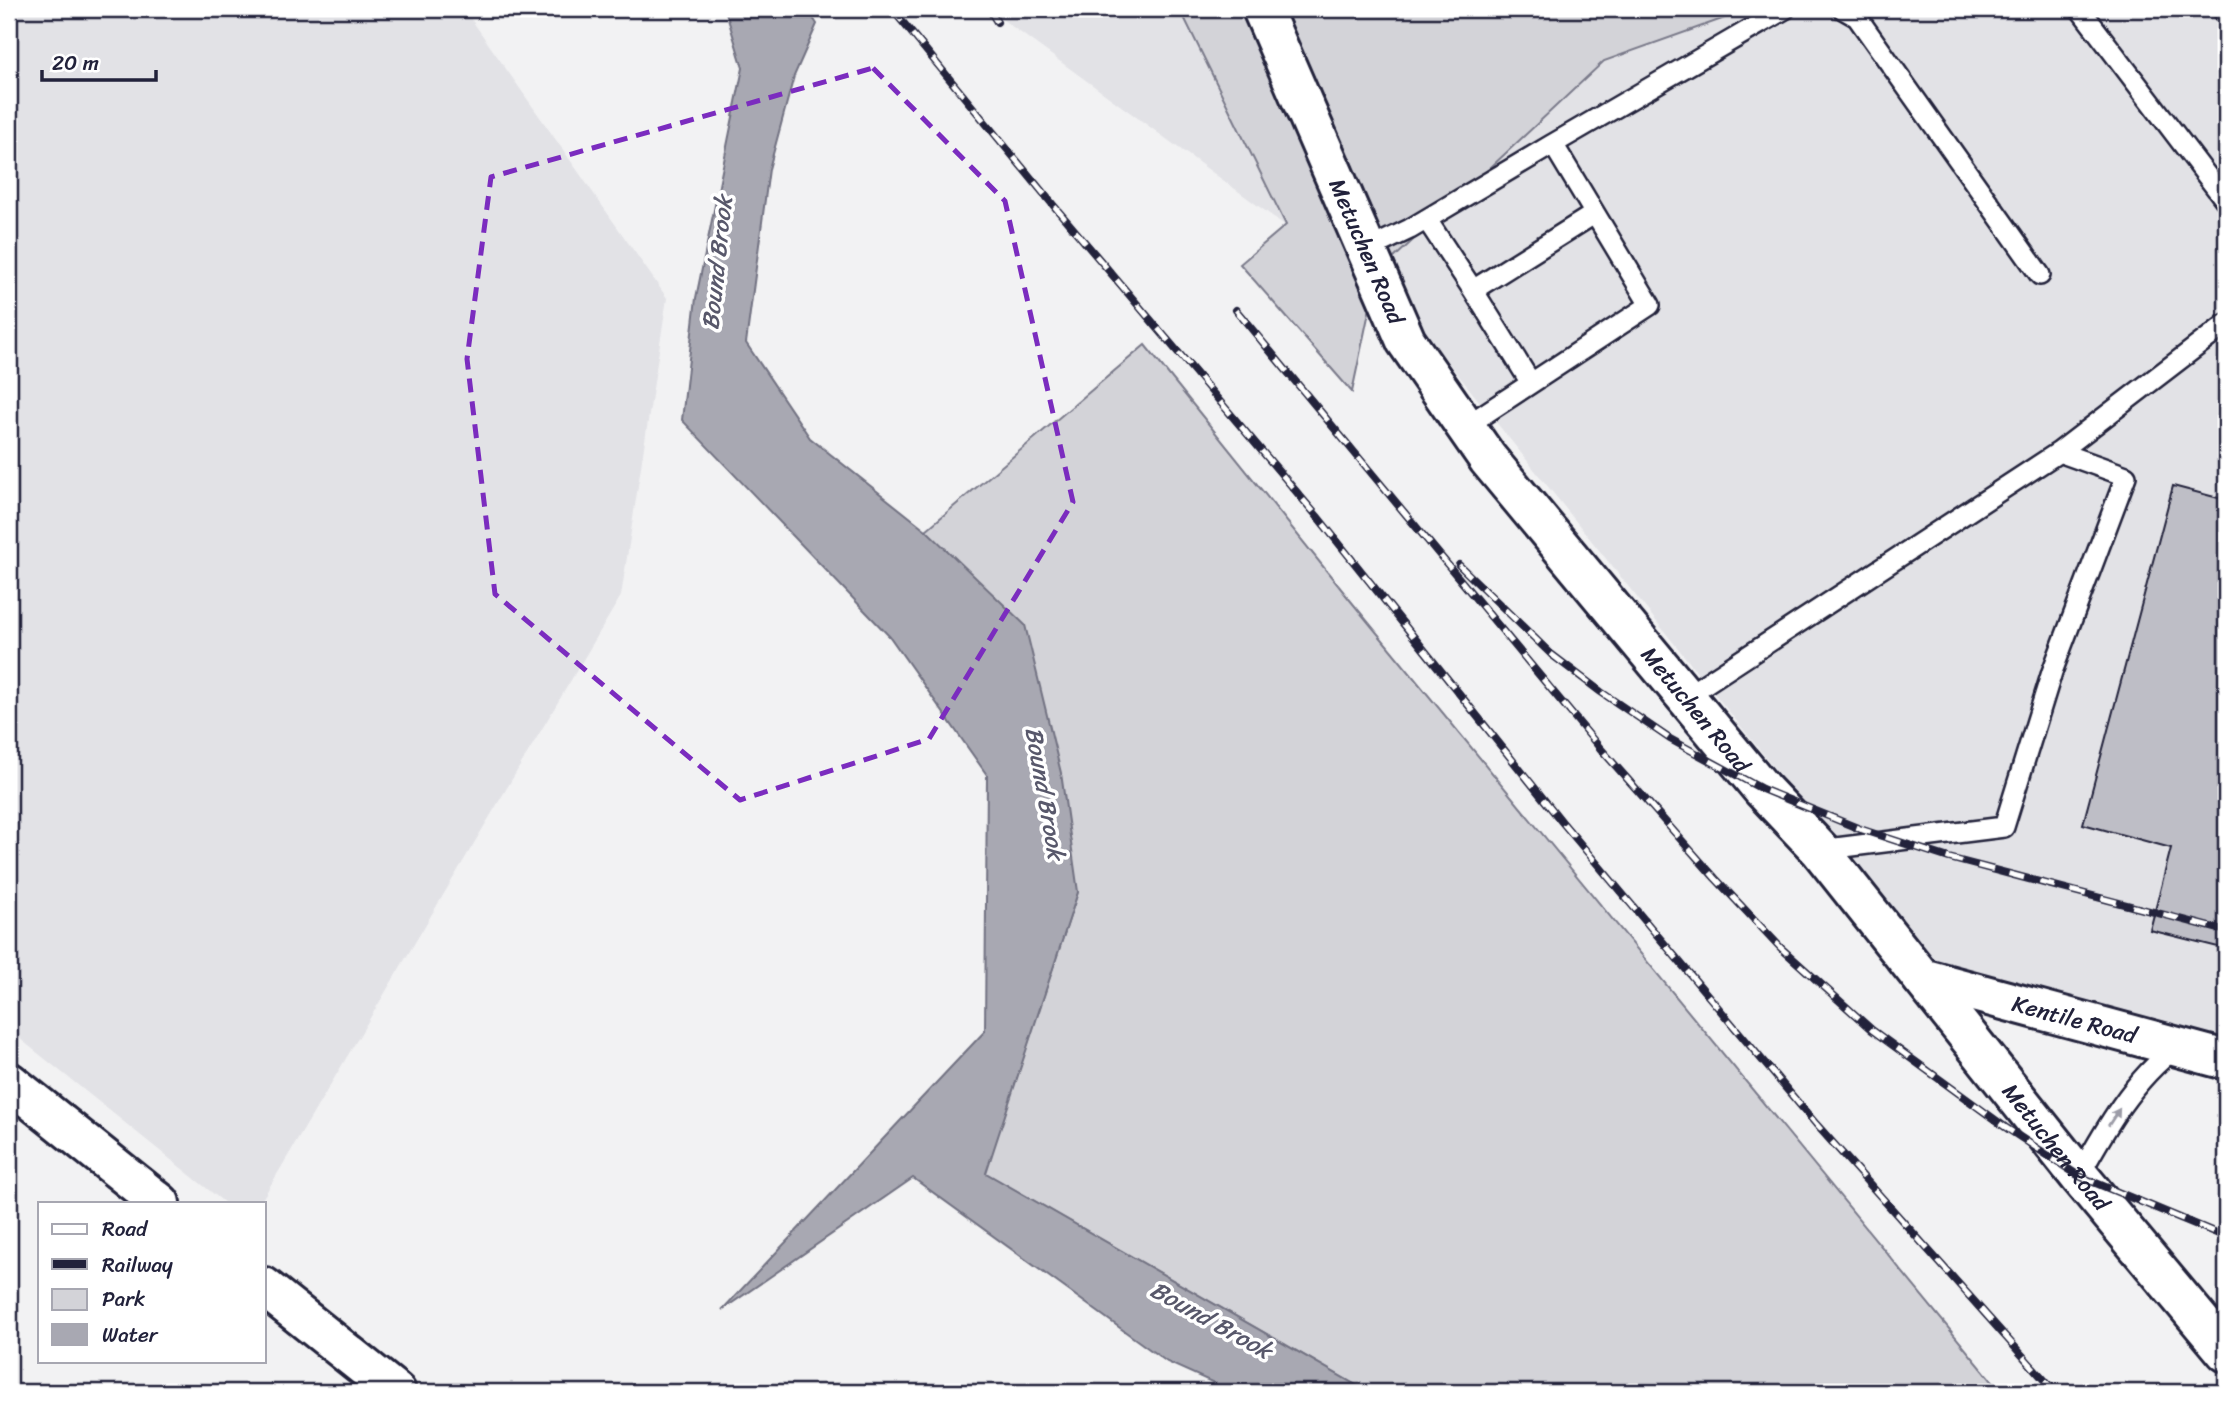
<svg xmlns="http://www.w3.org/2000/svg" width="2235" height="1401" viewBox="0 0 2235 1401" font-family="Sriracha,sans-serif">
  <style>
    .built { fill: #e2e2e6 }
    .green { fill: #d3d3d8; stroke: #7a7a8a; stroke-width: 2 }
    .water { fill: #a8a8b2; stroke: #727282; stroke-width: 2 }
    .building { fill: #bebec6; stroke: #22223b; stroke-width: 2 }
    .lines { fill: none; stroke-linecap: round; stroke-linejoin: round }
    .lane-casing { stroke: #22223b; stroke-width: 24 }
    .street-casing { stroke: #22223b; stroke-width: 44 }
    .secondary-casing { stroke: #22223b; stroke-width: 44 }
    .lane { stroke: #fff; stroke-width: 19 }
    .street { stroke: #fff; stroke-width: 38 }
    .secondary { stroke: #fff; stroke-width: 38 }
    .rail-casing { stroke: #22223b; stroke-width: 8 }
    .rail { stroke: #fff; stroke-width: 5; stroke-dasharray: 16; stroke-linecap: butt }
    .oneway { fill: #9c9ca7 }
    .marked { fill: none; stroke: #7b2cbf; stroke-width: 5; stroke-dasharray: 14 9; stroke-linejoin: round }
    .labels { text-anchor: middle; stroke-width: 7; stroke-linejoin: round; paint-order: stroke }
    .street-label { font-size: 23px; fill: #22223b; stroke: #fff }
    .water-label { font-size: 24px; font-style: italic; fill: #58586b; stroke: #fff }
  </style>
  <rect width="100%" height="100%" fill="#f2f2f3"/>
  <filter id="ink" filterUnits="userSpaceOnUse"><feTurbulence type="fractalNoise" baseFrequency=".0143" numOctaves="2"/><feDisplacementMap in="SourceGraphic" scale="14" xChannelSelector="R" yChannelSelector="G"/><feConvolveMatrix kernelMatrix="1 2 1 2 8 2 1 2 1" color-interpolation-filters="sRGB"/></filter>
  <g filter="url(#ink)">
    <path class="built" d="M9,9H464L667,298L621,596L260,1203H225L9,1030Z
      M988,9H1180L1286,226Z
      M1750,9H2226V1064L1956,994L1377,274L1604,61Z"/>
    <path class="green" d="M1180,9H1750L1604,61L1377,274L1352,392L1240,264L1286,225Z
      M1145,345L1350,600L2001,1392H1368L985,1173L1078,892L926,530Z"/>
    <path class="water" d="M725,9H807L817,24L794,76L769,169L746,343L810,438L926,530L1025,625L1061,773L1078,892L986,1173L1368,1392H1234L1167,1362L913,1178L722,1310L985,1031L987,775L890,637L682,420L696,298L743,68Z"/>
    <path class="building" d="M2173,486L2226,500V949L2150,930L2171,848L2083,824Z"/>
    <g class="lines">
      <g class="lane-casing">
        <path id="lane" d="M1843,9L1857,17L2040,275
          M2080,9L2226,201
          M2222,9L2226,14
          M1553,144L1785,9
          M1427,220L1473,290
          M1366,250L1410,229L1553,144L1650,305L1466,426
          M1531,383L1473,290L1594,214
          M2059,452L2226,324
          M1685,697L2059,452L2126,476L2052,672L2004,827L1820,850
          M2079,1176C2105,1129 2133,1079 2177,1047"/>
      </g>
      <g class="street-casing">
        <g id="street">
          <path id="s1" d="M1922,978L2226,1060"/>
          <path d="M9,1082L160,1203"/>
          <path d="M264,1287L396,1392"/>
        </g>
      </g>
      <g class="secondary-casing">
        <g id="secondary">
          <path id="s2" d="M1262,9L1406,341L1488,459L1762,789L1820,850L2079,1176L2226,1352"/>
        </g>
      </g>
      <use href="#lane" class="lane"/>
      <use href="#street" class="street"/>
      <use href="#secondary" class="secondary"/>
      <g class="rail-casing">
        <path id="rail" d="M892,9L1054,206L1317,516L1562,822L1816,1124L2055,1392
          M989,9L997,22
          M1236,310L1600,748L1715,878L1781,948L1872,1030L2005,1127L2079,1176L2226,1237
          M1459,565L1551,654L1601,692L1670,739L1762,789L1860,829L1949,858L2226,931"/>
      </g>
      <use href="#rail" class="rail"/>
    </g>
    <defs><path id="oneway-solid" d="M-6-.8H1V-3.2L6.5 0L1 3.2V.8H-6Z" transform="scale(1.75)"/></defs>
    <use class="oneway" href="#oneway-solid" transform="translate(2114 1117) rotate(-57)"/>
  </g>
  <path class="marked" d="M873,68L1005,201L1073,502L929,739L740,800L495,594L467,359L491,177Z"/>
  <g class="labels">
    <g class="street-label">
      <text dy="8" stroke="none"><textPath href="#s2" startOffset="264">Metuchen Road</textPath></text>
      <text dy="8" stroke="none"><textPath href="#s2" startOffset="831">Metuchen Road</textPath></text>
      <text dy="8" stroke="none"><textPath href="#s1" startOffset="158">Kentile Road</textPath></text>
      <text dy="8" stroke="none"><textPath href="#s2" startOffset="1398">Metuchen Road</textPath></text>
    </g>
    <g class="water-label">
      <text transform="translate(717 263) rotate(-84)" y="8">Bound Brook</text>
      <text transform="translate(1045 793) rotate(80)" y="8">Bound Brook</text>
      <text transform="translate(1211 1320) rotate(29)" y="8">Bound Brook</text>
    </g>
  </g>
  <rect width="2235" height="1401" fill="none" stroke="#fff" stroke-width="35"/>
  <rect x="18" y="18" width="2200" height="1366" fill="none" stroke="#22223b" stroke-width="2.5" filter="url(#ink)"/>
  <rect x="38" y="1202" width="228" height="161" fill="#ffffff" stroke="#a7a7b1" stroke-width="2"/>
  <rect x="52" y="1224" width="35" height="10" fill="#ffffff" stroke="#a7a7b1" stroke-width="2"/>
  <text x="102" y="1236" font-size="21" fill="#22223b">Road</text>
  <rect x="52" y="1259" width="35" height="10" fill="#22223b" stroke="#a7a7b1" stroke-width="2"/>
  <text x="102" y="1272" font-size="21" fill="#22223b">Railway</text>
  <rect x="52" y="1289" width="35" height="21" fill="#d3d3d8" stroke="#a7a7b1" stroke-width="2"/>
  <text x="102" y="1306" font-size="21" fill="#22223b">Park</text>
  <rect x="52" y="1324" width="35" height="21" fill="#a8a8b2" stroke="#a7a7b1" stroke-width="2"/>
  <text x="102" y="1342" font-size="21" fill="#22223b">Water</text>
  <path d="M42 70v10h114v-10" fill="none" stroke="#22223b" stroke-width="3.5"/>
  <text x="52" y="70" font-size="21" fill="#22223b" stroke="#ffffff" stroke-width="5" paint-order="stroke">20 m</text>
</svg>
